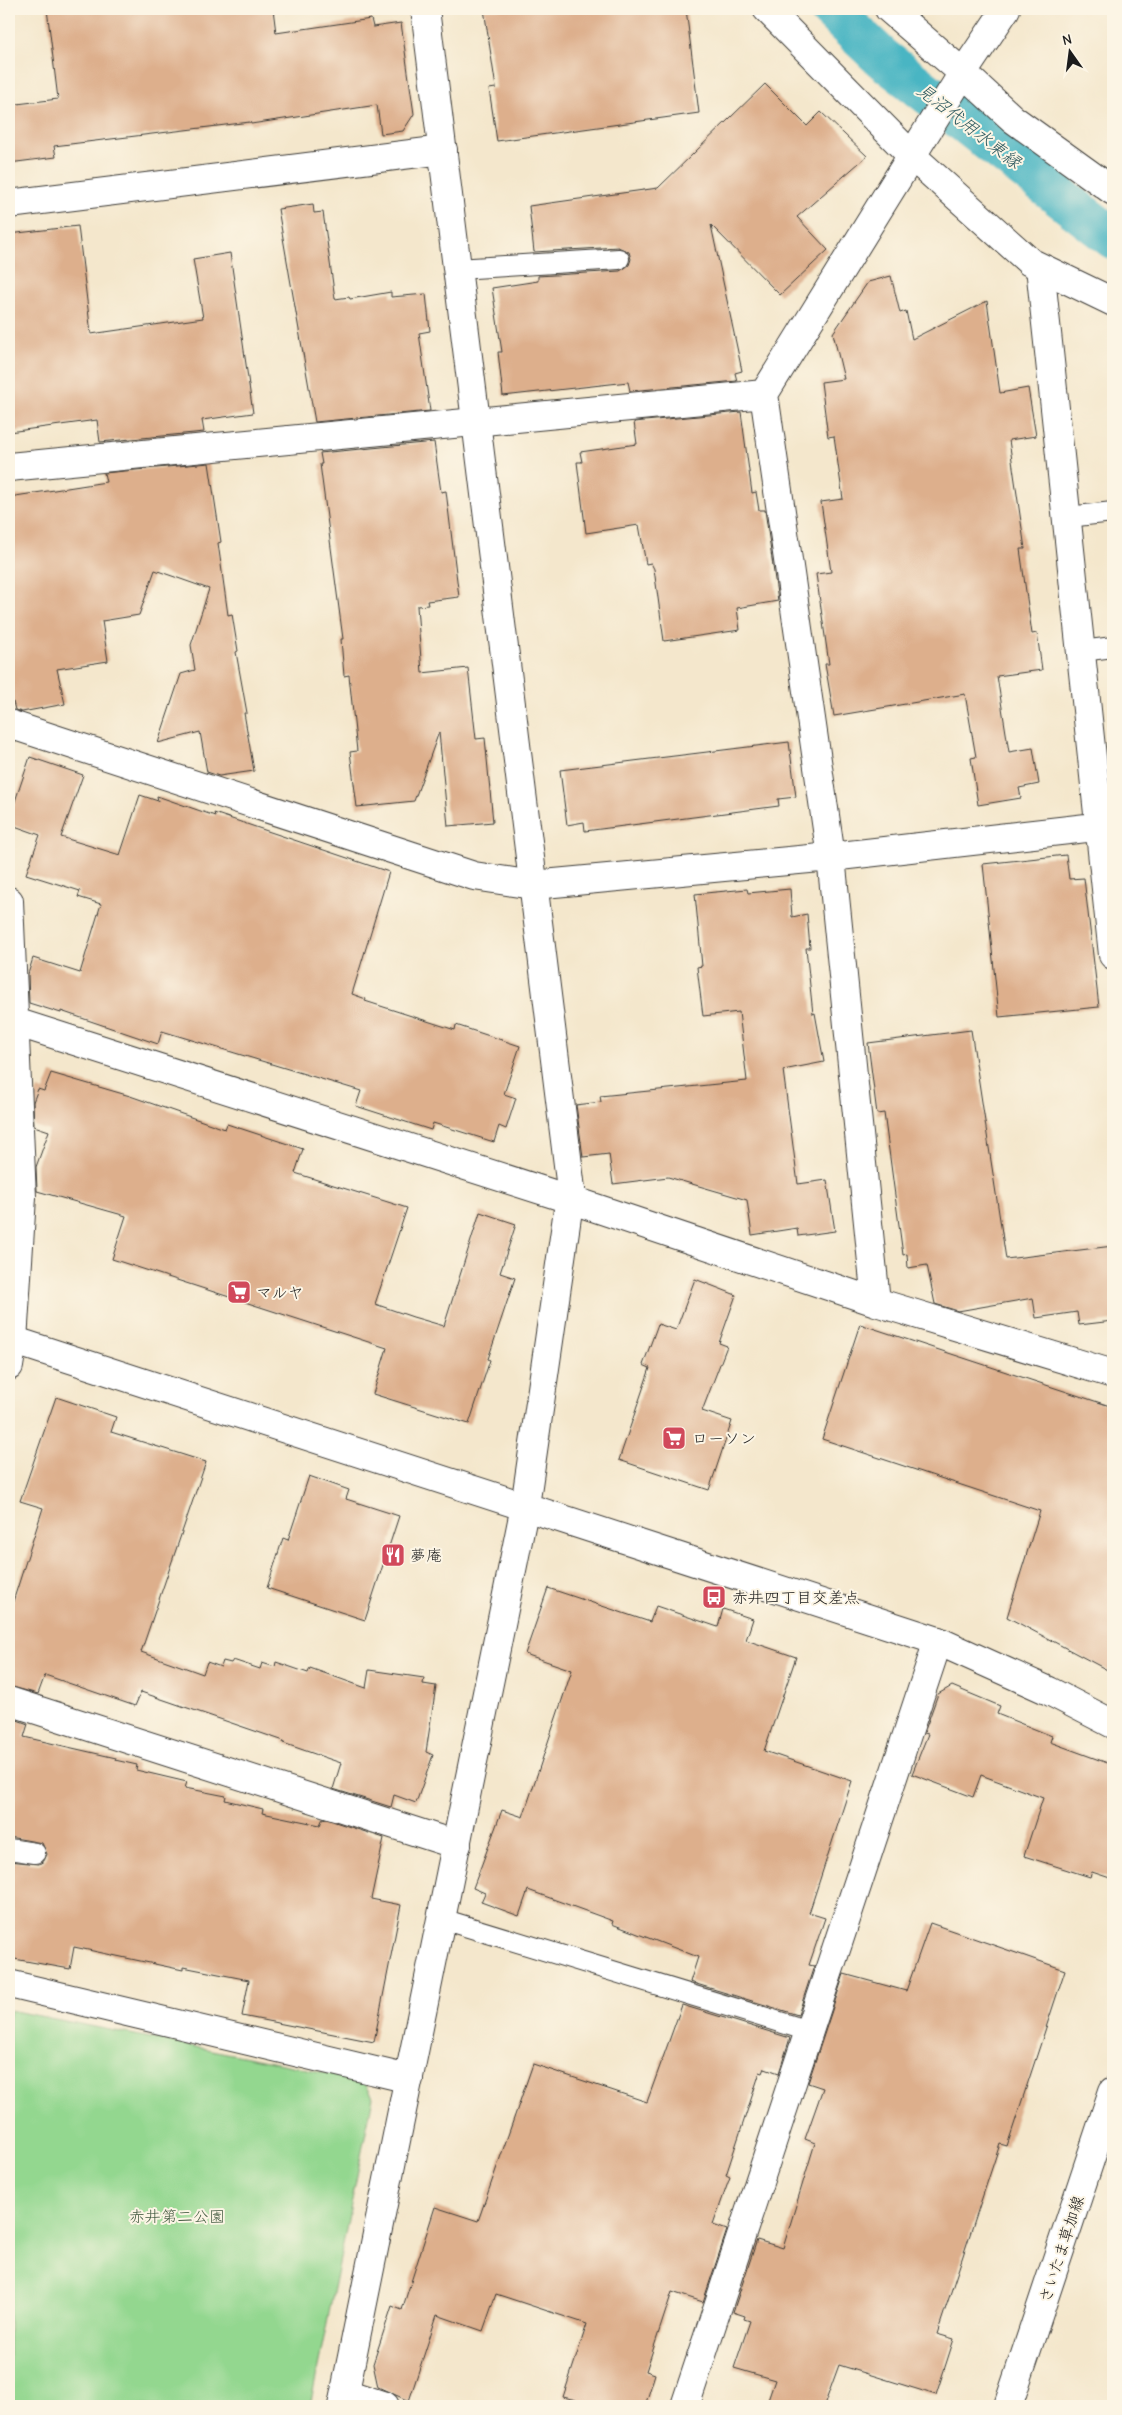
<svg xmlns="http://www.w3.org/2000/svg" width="1122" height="2415" viewBox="0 0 1122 2415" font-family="'Comic Neue','Klee One',sans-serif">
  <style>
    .green { fill: #93d78f; stroke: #587a56 }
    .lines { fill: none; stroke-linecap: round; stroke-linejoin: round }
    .canal { stroke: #48b5c3; stroke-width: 42 }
    .building { fill: #ddaf8c }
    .service-casing { stroke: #3c3a36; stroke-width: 22 }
    .minor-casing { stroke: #3c3a36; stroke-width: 30 }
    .tertiary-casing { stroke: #3c3a36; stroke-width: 30 }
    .primary-casing { stroke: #3c3a36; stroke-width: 30 }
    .service { stroke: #fff; stroke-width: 20 }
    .minor { stroke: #fff; stroke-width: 28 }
    .tertiary { stroke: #fff; stroke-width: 28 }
    .primary { stroke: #fff; stroke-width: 28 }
    .labels { text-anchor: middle; stroke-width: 4; stroke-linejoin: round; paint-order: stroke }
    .poi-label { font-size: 16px; fill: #1c1c1c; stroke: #fcf5e5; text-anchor: start }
    .park-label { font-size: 16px; fill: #465d44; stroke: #fcf5e5 }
    .street-label { font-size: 16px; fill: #1c1c1c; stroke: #fcf5e5 }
    .water-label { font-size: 18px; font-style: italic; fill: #2e595f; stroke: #fcf5e5 }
  </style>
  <rect width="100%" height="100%" fill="#fcf5e5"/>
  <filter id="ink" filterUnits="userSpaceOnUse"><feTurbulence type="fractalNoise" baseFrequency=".02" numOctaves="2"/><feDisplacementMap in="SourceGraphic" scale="10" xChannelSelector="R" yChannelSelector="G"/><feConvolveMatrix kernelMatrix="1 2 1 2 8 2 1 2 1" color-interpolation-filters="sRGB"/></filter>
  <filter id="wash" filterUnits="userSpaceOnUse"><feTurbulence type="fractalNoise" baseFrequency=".0096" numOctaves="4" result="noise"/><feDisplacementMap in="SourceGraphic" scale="20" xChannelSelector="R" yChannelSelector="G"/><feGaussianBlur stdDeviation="1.12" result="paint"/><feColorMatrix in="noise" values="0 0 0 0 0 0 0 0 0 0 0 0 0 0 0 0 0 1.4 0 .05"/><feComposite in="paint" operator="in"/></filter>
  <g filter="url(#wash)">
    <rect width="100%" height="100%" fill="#f4e7cc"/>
    <path class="green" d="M9,2010L363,2080L373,2097L310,2406H9Z"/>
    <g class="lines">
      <path class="canal" d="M830,9L882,58L1113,238"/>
    </g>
    <g id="blocks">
      <path class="building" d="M47,9H273L276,33L371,19L373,27L401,23L414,114L403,131L381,134L377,105L251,124L250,122L54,146L56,157L9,163V105L58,99Z
        M484,9H686L699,113L497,141L489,89L496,88Z
        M765,84L807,126L821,112L867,156L797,217L828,250L780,295L711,225L742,371L735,373L737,381L630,391L628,382L503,396L498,352H502L492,288L538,281V276L620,271L629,265L631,259L629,252L618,247L534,252L529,206L658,188Z
        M313,204L314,213L323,212L335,299L349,297L350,299L391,292V297L426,294L430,331L419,333L430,411L315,422L278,209Z
        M78,226L91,334L203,318L193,259L230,253L253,413L202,420L204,432L100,442L97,420L9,432V234Z
        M891,276L900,313L906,311L912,339L987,301L1000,393L1028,388L1036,436L1009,440L1025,549H1020L1032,634L1037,633L1042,670L997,676L1009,752L1033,748L1039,784L1019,788L1021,798L978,805L971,758L976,757L965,694L834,716L825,664H829L816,574L831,572L821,502L843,499L834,436L828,437L821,382L844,379L833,333L868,282Z
        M741,412L752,493L756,492L759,510H765L778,601L737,608L740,630L664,641L654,569L651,563L646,564L639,525L586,533L577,462H582L580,452L637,444L634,422Z
        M434,442L441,492L446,491L459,597L427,601L428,605L417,606L422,673L468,668L476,739L485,738L493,822L448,826L439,732L414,801L357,807L350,752L357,751L349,675L344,676L341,639H343L320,464H322L320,453Z
        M209,463L221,542L218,543L228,615L232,614L238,651L236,652L247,713H244L254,771L219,776L207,772L200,732L158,743L181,674L195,670L191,645L209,589L155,570L139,615L102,621L108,661L57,669L65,704L22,712L15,710L13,702L9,703V497L106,482L104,473Z
        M789,742L796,797L778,799L779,806L585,831L584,822L567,825L560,770Z
        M30,757L83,775L61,837L120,855L140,795L158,801L157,796L215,816L214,813L389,872L352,994L366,999L365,1001L455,1030L456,1025L520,1046L504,1094L516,1098L506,1129L499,1126L494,1142L433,1123L431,1130L356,1106L361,1091L162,1031L158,1044L61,1011V1013L29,1003L28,974L33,958L80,973L101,904L78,897L80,891L26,874L40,835L9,824V819Z
        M1066,855L1069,879L1084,878L1099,1007L999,1017L983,864Z
        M747,889L748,893L790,889L792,917L807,914L810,948H806L813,1014L815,1013L824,1062L783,1070L798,1184L827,1180L835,1231L798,1236L797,1228L752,1235L747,1200L668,1177L613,1184L609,1154L583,1157L576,1105L601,1102L600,1096L747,1081L739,1012L703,1016L697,967L702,966L695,894Z
        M971,1030L1006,1259L1113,1246V1321L1079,1325L1077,1312L1036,1318L1033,1298L958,1311L935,1304L927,1265L908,1268L907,1254L903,1255L884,1113L877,1114L868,1043Z
        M51,1073L130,1096L225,1129L227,1124L303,1149L295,1173L407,1208L375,1304L413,1317L444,1326L480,1212L516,1224L500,1273L515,1278L488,1359L490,1360L469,1424L373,1394L387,1348L112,1259L126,1216L37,1191L36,1167L49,1131L34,1126L33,1102L38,1089L44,1091Z
        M695,1279L736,1295L719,1343L727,1346L702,1411L732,1421L709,1490L619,1460L650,1368L643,1365L658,1324L676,1330Z
        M860,1324L1113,1407V1673L1007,1617L1040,1511L822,1439Z
        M56,1397L116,1417L111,1432L206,1462L141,1652L203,1674L207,1662L221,1667L223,1661L231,1663L233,1660L260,1669L262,1663L275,1667L276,1662L308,1673L310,1668L366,1688L369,1670L424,1678L423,1684L436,1686L426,1752L433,1755L416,1803L394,1795L391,1807L333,1789L341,1763L283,1743L284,1741L141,1692L135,1706L45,1675L38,1694L9,1686V1614L43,1508L20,1501Z
        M309,1476L349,1490L346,1499L399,1516L365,1620L267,1588L283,1538L288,1540Z
        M548,1588L650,1622L656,1606L718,1627L723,1609L753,1619L746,1640L796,1657L764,1751L852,1781L809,1913L825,1918L809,1965L814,1966L798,2015L690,1982L698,1957L612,1924L613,1921L528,1890L519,1916L481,1902L485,1893L473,1888L502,1810L523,1817L572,1670L525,1654Z
        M952,1686L1000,1706L997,1714L1052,1736L1050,1742L1113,1765V1879L1092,1872L1090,1877L1024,1856L1043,1798L981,1775L973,1797L912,1774L928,1734L924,1733L938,1694Z
        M9,1717L28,1724L24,1737L116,1758L115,1760L137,1765L136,1770L187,1782L185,1788L226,1796L225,1800L263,1809L262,1813L320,1825L323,1818L384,1838L371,1899L401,1905L374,2042L242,2016L249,1980L183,1967V1970L74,1947L70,1969L9,1958V1861L39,1864L44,1861L47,1854L42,1843L9,1837Z
        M930,1923L1065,1970L1007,2146L1000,2144L937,2334L954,2339L936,2395L839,2365L824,2406H766L775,2380L734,2368L750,2321L744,2319L745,2316L733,2312L757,2240L783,2248L815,2143L805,2139L823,2088L808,2083L844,1974L906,1991Z
        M682,2005L790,2038L779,2073L765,2068L763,2073L760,2072L726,2175L730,2177L713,2225L727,2230L703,2302L672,2292L646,2371L655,2374L645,2406H574L576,2400L563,2397L587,2324L496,2294L483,2331L437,2315L409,2401L378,2387L373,2364L392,2306L402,2310L435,2207L478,2221L533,2064L647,2102Z"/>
    </g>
  </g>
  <g filter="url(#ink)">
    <use href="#blocks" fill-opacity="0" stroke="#3c3a36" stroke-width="1"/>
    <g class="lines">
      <g class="service-casing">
        <path id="service" d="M457,269L619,259
          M1068,517L1113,512
          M1082,651L1113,647
          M9,1849L35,1853
          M442,1919L809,2031"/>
      </g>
      <g class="minor-casing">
        <path id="minor" d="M767,9L913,157L1030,262L1113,302
          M1006,9L963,73L1013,119L1113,191
          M9,204L443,150
          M1040,267L1113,955
          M764,394L831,857L876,1302
          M9,467L764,394L963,73L889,9
          M9,724L474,876L533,885L831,857L1113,825
          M9,901L22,1197L13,1341L9,1366
          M9,1020L569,1199L876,1302L1113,1374
          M9,1701L457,1845
          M9,1984L409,2079
          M685,2406L938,1641"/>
      </g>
      <g class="tertiary-casing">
        <path id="tertiary" d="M9,1339L938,1641L1049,1691L1113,1724
          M345,2393L385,2406
          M342,2406L525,1506L571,1189L425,9"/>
      </g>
      <g class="primary-casing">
        <path id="primary" d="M1008,2406L1113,2091"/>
      </g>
      <use href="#service" class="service"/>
      <use href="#minor" class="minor"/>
      <use href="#tertiary" class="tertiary"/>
      <use href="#primary" class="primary"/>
    </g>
  </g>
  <defs>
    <g id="supermarket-square" transform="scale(1.25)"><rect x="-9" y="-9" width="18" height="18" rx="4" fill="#d1495b" stroke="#fcf5e5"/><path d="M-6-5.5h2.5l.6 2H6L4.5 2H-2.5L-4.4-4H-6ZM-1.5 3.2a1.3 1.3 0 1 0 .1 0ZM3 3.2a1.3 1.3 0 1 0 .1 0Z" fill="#fff"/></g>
    <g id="restaurant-square" transform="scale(1.25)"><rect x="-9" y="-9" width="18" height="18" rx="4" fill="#d1495b" stroke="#fcf5e5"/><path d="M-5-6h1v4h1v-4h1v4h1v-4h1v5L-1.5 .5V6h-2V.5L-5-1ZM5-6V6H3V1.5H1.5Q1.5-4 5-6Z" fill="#fff"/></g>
    <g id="bus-square" transform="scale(1.25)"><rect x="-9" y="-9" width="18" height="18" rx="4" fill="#d1495b" stroke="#fcf5e5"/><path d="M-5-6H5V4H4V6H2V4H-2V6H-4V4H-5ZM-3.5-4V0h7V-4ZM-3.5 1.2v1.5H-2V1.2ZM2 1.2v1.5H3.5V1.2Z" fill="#fff"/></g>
  </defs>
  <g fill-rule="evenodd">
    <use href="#supermarket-square" x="239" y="1292"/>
    <use href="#supermarket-square" x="674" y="1438"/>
    <use href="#restaurant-square" x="393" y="1555"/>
    <use href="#bus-square" x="714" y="1597"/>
  </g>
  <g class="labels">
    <g class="poi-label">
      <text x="256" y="1298">マルヤ</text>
      <text x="692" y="1444">ローソン</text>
      <text x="410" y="1561">夢庵</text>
      <text x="732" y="1603">赤井四丁目交差点</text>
    </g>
    <g class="park-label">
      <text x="177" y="2222">赤井第二公園</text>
    </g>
    <g class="street-label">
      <text transform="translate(1061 2249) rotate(-72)" y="6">さいたま草加線</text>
    </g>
    <g class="water-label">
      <text transform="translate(969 126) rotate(38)" y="6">見沼代用水東縁</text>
    </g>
  </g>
  <rect width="1122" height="2415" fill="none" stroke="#fcf5e5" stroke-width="30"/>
  <g transform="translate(1070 52) rotate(346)" stroke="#fcf5e5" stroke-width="4" paint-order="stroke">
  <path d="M0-4L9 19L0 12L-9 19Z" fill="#1c1c1c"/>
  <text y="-8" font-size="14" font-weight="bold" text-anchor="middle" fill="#1c1c1c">N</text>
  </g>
</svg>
